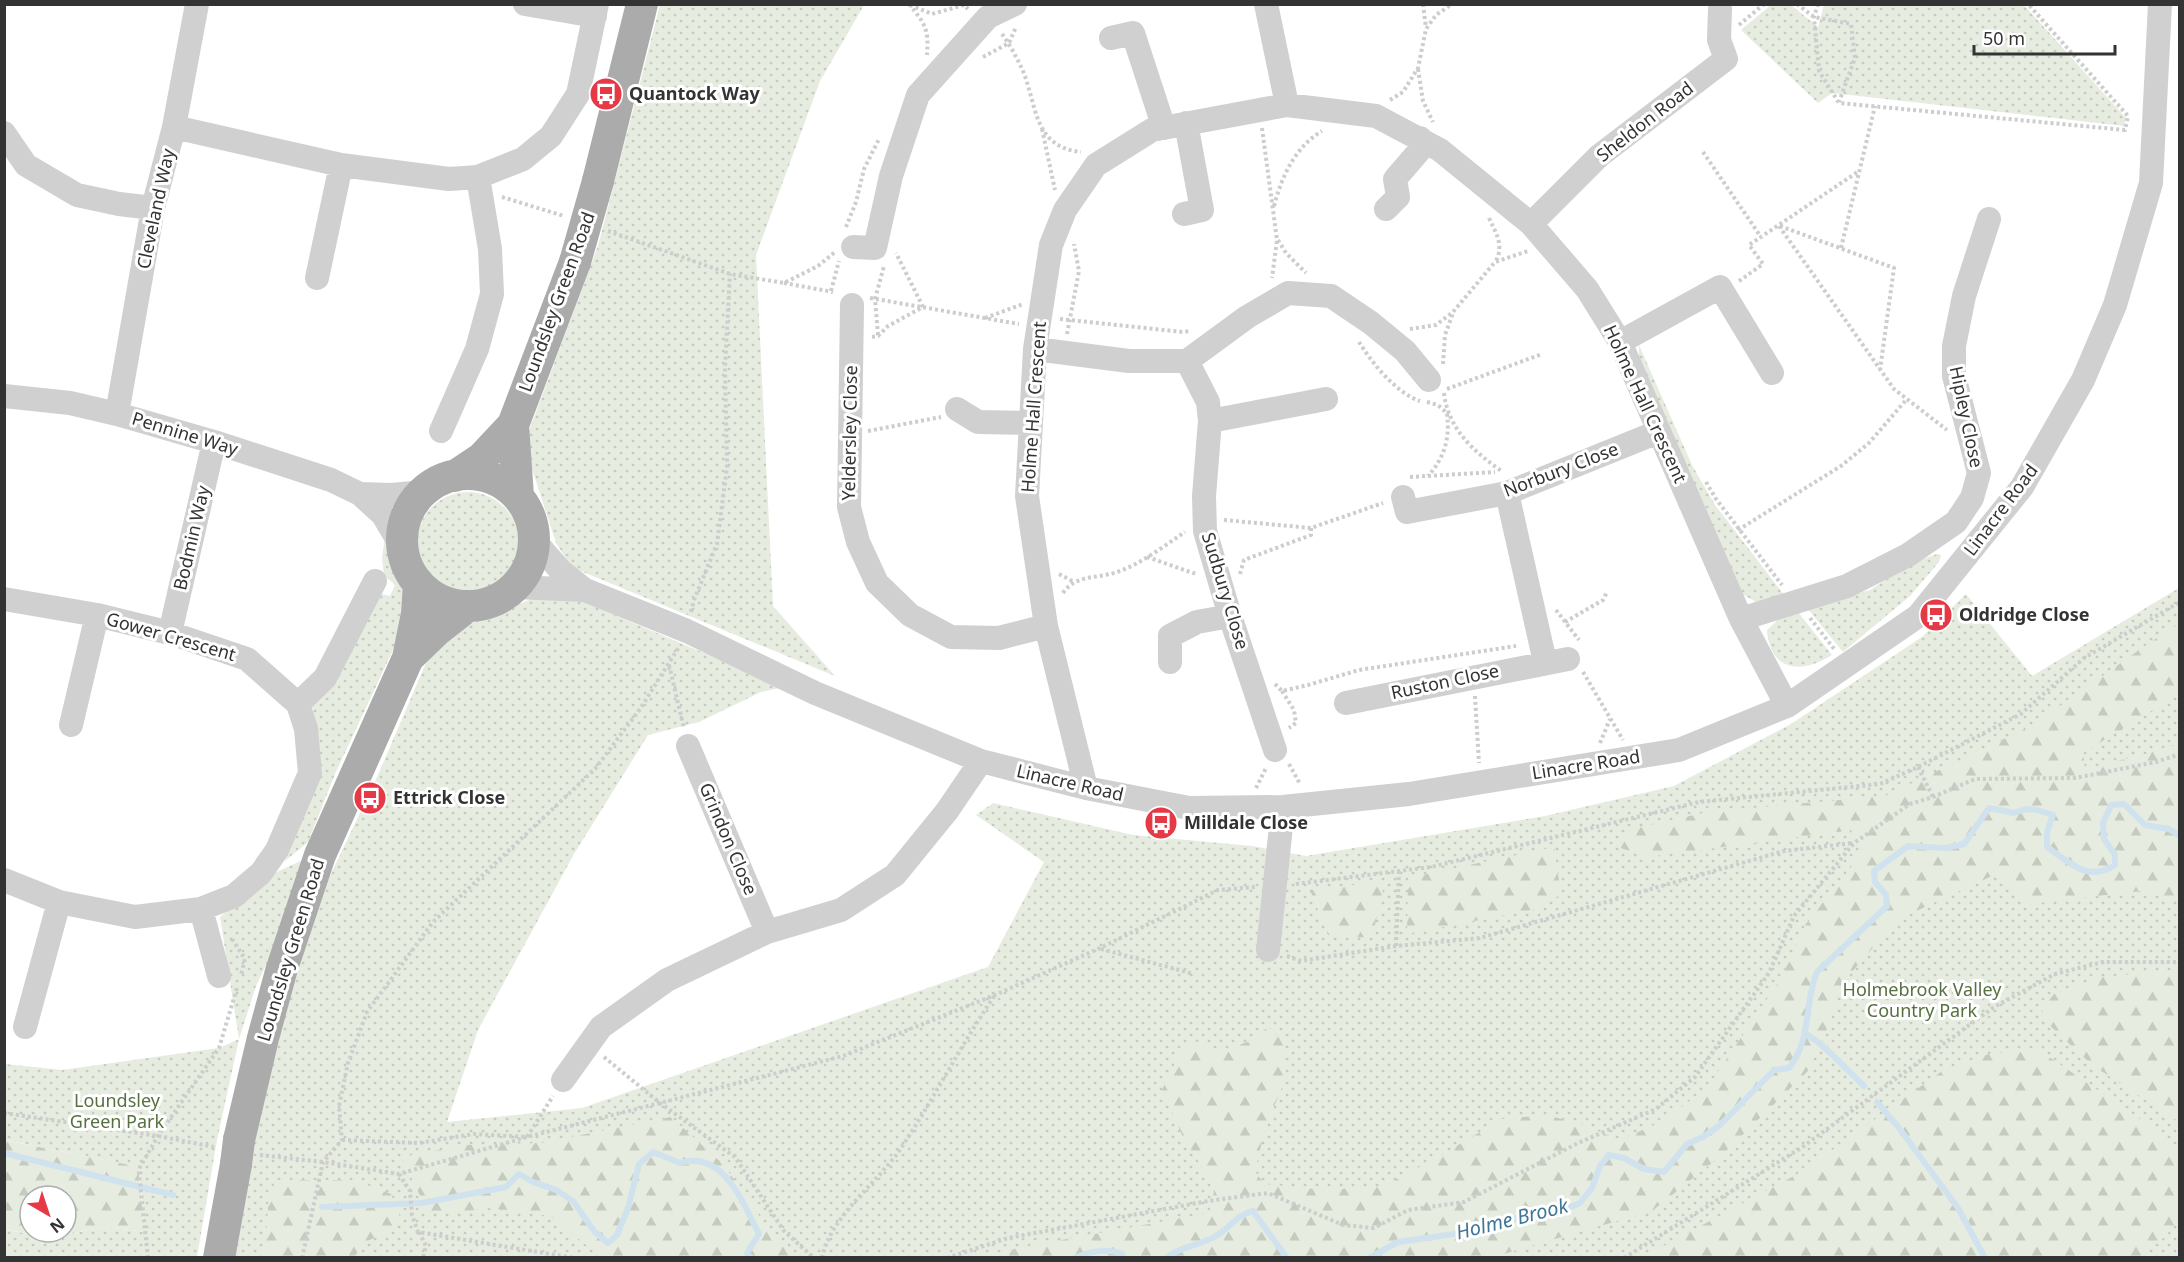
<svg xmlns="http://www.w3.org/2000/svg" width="2184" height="1262" viewBox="0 0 2184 1262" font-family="'Noto Sans',sans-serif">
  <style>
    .grass { fill: url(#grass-dots) }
    .forest { fill: url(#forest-firs); fill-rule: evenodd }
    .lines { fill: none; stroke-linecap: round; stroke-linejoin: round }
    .stream { stroke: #cfe2ee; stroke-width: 6 }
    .path { stroke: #cdcdcd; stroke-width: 4; stroke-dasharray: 3 3; stroke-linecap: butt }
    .minor { stroke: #d0d0d0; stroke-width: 24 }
    .major { stroke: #ababab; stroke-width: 32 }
    .major-bridge { stroke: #ababab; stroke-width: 32 }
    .labels { text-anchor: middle; stroke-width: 6; stroke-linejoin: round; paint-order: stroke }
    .poi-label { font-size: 18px; font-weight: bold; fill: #333; stroke: #fff; text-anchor: start }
    .street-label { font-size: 18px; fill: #333; stroke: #fff }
    .park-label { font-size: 18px; fill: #56703f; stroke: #fff }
    .water-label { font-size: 20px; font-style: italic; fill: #3f7597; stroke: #fff }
  </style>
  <defs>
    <pattern id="grass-dots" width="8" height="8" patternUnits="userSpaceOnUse" patternTransform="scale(1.5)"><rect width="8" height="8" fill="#e6ecdf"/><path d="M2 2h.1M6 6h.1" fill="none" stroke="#c6cbc0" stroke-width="1.8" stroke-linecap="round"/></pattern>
    <pattern id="forest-firs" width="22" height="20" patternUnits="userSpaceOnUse" patternTransform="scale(1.5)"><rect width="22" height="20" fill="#e6ecdf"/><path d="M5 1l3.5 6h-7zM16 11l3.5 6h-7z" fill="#c6cbc0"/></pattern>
  </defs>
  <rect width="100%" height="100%" fill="#fff"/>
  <path class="grass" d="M660,5H864L820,81L756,255L773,606L835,676L571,567L556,543L524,444L598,246Z
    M1771,5H1791L1818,27L1824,5H2024L2126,118L2124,126L1832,93L1818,103L1741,30Z
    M1639,345L1692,465L1715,505L1785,596L1758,603L1742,594L1639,363Z
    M417 543a51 51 0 1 1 102 0a51 51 0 1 1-102 0Z
    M385,538L405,596L400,635L335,774L308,842L285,861L322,772L312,705L382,594L390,596L395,585L384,575L382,557Z
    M1937,554L1941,555L1939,562L1910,596L1843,652L1807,608L1870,590L1911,563Z
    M2179,588V1257L234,1258L254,1133L295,977L330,876L378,775L426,663L443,642L466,626L536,597L579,600L785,687L761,692L699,722L648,735L574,854L478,1030L447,1122L582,1108L988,967L1044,862L976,815L993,803L1133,835L1252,846L1306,856L1545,816L1674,786L1791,724L1922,637L1966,594L2032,676Z
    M1798,612L1832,655C1800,675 1770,671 1767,630L1780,618Z
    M303,860L266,965L256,986L239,1039L217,1140L197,1257H5L4,1229L47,1238L106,1227L145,1232L139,1167L5,1140V1064L62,1070L219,1048L239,1039L220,917L270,875Z"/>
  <path class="forest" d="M2179,624V694L2083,753L2085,769L2157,751L2179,743V902L2142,891L2030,904L1994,875L1897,920L1844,981L1830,1022L1809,1070L1723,1154L1652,1211L1493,1257H986L1018,1248L1209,1213L1215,1188L1183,1137L1162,1090L1180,1053L1193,1040L1220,1052L1250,1041L1268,1027L1284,1042L1286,1077L1265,1129L1255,1171L1264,1184L1325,1190L1384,1186L1438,1157L1502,1119L1547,1115L1584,1125L1619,1140L1666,1120L1709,1085L1778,983L1806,924L1862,853L1851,830L1647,857L1618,847L1633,829L1707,812L1885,796L2033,725L2149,643Z
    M1554,847L1561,894L1542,908L1407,934L1408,878Z
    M1385,881L1372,938L1328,935L1310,890Z
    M2174,970H2180L2179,1122L2091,1064L2045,1021L2042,1009L2054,994L2103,977Z
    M2039,1050L2143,1121L2179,1153V1218L2166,1236L2139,1257H1643L1803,1171L1945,1069L1992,1053Z
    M671,1117L723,1164L772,1234L797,1257H606L591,1249L550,1216L491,1208L453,1213L427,1211L402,1157L465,1145L541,1143Z
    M4,1140L140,1167L139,1174L145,1232L106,1227L47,1238L5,1229ZM30,1196H66V1232H30Z
    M277,1180H354L391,1194L401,1219L390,1231L365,1242L354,1257H270L265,1253L269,1193Z"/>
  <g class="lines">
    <path class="stream" d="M1805,1033L1823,1046L1864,1086
      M1877,1102L1899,1128L1958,1208L1985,1258
      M4,1153L173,1195
      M322,1207L422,1203L506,1187L519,1174L533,1182L556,1190L573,1201L594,1231L608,1243L617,1235L628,1208L639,1164L653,1152L680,1163C724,1149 743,1204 759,1234L747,1253L751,1258
      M1075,1258C1089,1251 1108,1248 1122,1254L1123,1258
      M1166,1258C1180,1246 1199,1246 1214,1237C1229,1229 1236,1215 1253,1211L1287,1258
      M1369,1258L1398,1242L1468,1232L1532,1214L1563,1210L1580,1203L1592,1188L1600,1166L1609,1155L1624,1158L1644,1169L1664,1172L1687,1144L1703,1137L1720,1125L1774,1070L1789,1068C1812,1040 1804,1002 1817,972L1887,906L1886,895L1875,882L1874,871L1908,846L1946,848L1964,844L1989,808L2014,813L2026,809L2037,810L2053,815L2047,832V847C2069,862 2088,883 2115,865V855L2104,839L2103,823L2111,805L2124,804L2145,825L2169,829L2180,836"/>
    <path class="path" d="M909,4C925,24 929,28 927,55
      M1423,4L1426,28
      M1797,4L1814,17L1851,24L1855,58L1839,102
      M1818,4L1814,17L1819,71L1839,103L2125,130L2128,116L2028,4
      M910,5L932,14L964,5L968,9
      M1739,25L1764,4
      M1002,34C1010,45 1017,58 1023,71C1037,105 1033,147 1081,152
      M983,57L1009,43L1016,27
      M1418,69L1423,101L1433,122
      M1390,100L1403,92L1418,68L1426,29L1436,15L1452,4
      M1262,128L1277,240L1272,278
      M1042,129L1055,190
      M1703,152L1761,237
      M502,197L564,216
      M1274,206C1282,176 1295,147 1322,131
      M1489,218C1496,233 1504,245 1496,261
      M1779,226L1894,389L1947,430
      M1780,226L1894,268L1880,370
      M846,227L856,202L864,169L879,139
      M608,231L730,274L784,283L818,266L835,252
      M1278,240L1286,253L1306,273
      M1841,248L1875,106
      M1739,281L1763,264L1749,245L1859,171
      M784,283L833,292
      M831,291L839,261
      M870,298L1019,324
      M985,318L1023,304
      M1060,319L1183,332L1190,331
      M1410,329L1436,325L1453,312L1495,262L1528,251
      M1067,334L1079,271L1074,244
      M878,335L875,299L884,266
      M872,337L878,336L888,326L923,307L896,253
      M1359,342C1372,363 1396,393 1420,401
      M1443,364L1445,335L1453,313
      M1447,389L1542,354
      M1444,393C1448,429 1474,452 1503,472
      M1427,402L1438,405L1447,413C1450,438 1445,457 1428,476
      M868,431L941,417
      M1410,477L1495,472
      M1706,482L1716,499L1782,585
      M1224,520L1311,528L1383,503
      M1738,530L1841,466L1869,443L1906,400
      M1147,557L1196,574
      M1059,574L1074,582
      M1240,574L1244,560L1311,535V528
      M1063,593C1076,574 1097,579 1117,572C1141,564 1164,546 1185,532
      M1556,610L1579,640
      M691,612L694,600L717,544L727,467L725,367L730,274
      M1810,618L1835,650
      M1565,622L1603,600L1607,592
      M669,665L684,728
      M1583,672L1623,740
      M1275,684L1282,691L1308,685L1359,670L1516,646
      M1282,691L1294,710L1296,723L1289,728
      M1475,696L1479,763
      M1600,743L1610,719
      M1289,764L1300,784
      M1918,767L1933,797
      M1256,788L1266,768
      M1296,884L1431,867L1699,802L1880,784L1918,767L2021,714L2084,658L2180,602
      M232,939L245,959L241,975
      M1396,946L1399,871
      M1101,949L1194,974
      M1287,956L1301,961L1396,946L1480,938L1784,851L1853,843
      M604,1057L660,1103L735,1157L784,1231L814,1258
      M4,1113L158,1136L214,1147
      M342,1140L419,1143L474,1134L527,1137L553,1096
      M260,1155L323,1162L399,1174L527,1137L843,1056L995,995L1100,948L1218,890L1256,887
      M399,1174L410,1191L412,1215L418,1232L574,1258
      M419,1232L426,1246L423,1258
      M148,1258L139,1174L140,1167L158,1136L219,1048L237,988
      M302,1258L323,1162L342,1140L339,1106L348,1063L367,1012L433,922L595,769L640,709L679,647
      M822,1258C830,1217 876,1184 899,1151C933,1101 960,1046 995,995
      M947,1258L1008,1238L1208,1201L1268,1193L1343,1225L1374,1228L1408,1210L1464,1202L1576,1144L1656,1109L1695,1077L1769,973L1794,916L1854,843L1910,804L1933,797L1975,779L2075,778L2156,762L2180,754
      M1624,1258L1801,1148L1994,1007L2055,974L2103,962H2180"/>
    <path class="minor" d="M525,4L595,16
      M1266,4L1287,105
      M1111,38L1133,33L1164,128
      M174,127L341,165L449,179L478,177L523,159L551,136L578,94L597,4
      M4,133L26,165L77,195L119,204L153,208
      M1386,209L1398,197L1395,179L1420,150V138
      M1184,214L1202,210L1186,123
      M1531,224L1599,156L1726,59L1719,40L1720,9
      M853,247L875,248L891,176L918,95L988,17L1015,4
      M317,278L341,165
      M852,305L849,507L858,542L877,583L910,615L951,637L999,638L1046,626
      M1620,342L1720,287L1772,373
      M1035,349L1129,361H1187L1247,317L1288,293L1331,296L1371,323L1405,351L1429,380
      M1187,361L1208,402L1210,421L1204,496L1205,531L1230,616L1275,750
      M4,396L70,403L117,414L214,442L331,480L360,494L383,515L402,547
      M957,409L978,422L1031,423
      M117,414L153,208L174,127L197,4
      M1210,421L1326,399
      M441,431L477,349L492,294L490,249L478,177
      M1507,493L1545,662
      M360,494L391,495L424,492
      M1403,497L1407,512L1507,493L1658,432
      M534,540L560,570L585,590
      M515,587L585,590L687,631L815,693L981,761L1086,788L1189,808L1283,807L1409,794L1679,750L1787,706L1918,616L2022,487L2083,380L2115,305L2151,183L2160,4
      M4,599L97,615L170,633L247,659L298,704L306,729L310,773L277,850L261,873L234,896L201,909L135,917L59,902L4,880
      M1741,619L1847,586L1908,555L1956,522L1972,498L1979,473L1954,376V346L1964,296L1989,219
      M170,633L214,442
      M1170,662V636L1197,622L1230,616
      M1346,703L1568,659
      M298,704L325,678L375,581
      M71,725L97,615
      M688,746L767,932
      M1086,788L1046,626L1027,496L1035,349L1051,245L1065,210L1096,165L1152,130L1287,105L1376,116L1440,150L1531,224L1587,289L1620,342L1741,619L1787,706
      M201,909L219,976
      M1268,950L1283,807
      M25,1027L59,902
      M563,1080L601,1027L667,980L767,932L841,910L895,875L947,811L981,761"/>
    <path class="major" d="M598,181L642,4
      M513,425L518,496
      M402 540a66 66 0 1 1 132 0a66 66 0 1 1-132 0Z
      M455,476L482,458L513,425L575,262
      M408,658L436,631L468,606
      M239,1140L263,1038L282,968L320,855L408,658L417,614L419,584
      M219,1258L236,1164"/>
    <path class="major-bridge" d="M575,262L598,181
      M236,1164L239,1140"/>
  </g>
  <defs>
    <g id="bus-disc" transform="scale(1.725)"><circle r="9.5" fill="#e63946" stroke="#fff"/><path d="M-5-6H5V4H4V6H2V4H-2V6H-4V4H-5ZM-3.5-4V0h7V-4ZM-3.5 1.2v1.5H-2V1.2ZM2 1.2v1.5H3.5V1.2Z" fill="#fff"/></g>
  </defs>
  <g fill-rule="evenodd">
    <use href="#bus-disc" x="606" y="94"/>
    <use href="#bus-disc" x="1936" y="615"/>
    <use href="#bus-disc" x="370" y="798"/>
    <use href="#bus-disc" x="1161" y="823"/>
  </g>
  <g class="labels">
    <g class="poi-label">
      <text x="629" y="100">Quantock Way</text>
      <text x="1959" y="621">Oldridge Close</text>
      <text x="393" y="804">Ettrick Close</text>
      <text x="1184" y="829">Milldale Close</text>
    </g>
    <g class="street-label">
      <text transform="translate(1645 122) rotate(-38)" y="6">Sheldon Road</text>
      <text transform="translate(156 209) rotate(-78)" y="6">Cleveland Way</text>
      <text transform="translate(557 302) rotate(-70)" y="6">Loundsley Green Road</text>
      <text transform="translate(1645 404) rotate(65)" y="6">Holme Hall Crescent</text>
      <text transform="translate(1034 407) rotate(-86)" y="6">Holme Hall Crescent</text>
      <text transform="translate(1966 417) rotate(78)" y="6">Hipley Close</text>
      <text transform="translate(850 433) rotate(-89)" y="6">Yeldersley Close</text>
      <text transform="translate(185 434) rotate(17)" y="6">Pennine Way</text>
      <text transform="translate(1561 470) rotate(-21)" y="6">Norbury Close</text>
      <text transform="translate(2001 510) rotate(-53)" y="6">Linacre Road</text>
      <text transform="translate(192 538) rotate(-77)" y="6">Bodmin Way</text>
      <text transform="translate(1225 591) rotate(73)" y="6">Sudbury Close</text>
      <text transform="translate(171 637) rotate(16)" y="6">Gower Crescent</text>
      <text transform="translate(1445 682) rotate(-12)" y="6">Ruston Close</text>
      <text transform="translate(1586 765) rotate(-9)" y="6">Linacre Road</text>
      <text transform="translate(1070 783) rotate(13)" y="6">Linacre Road</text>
      <text transform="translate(728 839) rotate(67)" y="6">Grindon Close</text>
      <text transform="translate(291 950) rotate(-73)" y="6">Loundsley Green Road</text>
    </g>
    <g class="park-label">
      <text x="1922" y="996">Holmebrook Valley<tspan x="1922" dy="21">Country Park</tspan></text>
      <text x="117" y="1107">Loundsley<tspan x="117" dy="21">Green Park</tspan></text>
    </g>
    <g class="water-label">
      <text transform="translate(1512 1219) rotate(-14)" y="7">Holme Brook</text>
    </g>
  </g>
  <rect width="2184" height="1262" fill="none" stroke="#333333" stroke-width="12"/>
  <g transform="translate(48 1214) rotate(141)"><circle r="28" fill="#ffffff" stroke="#adadad" stroke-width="1.5"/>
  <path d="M0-4.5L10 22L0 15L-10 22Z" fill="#e63946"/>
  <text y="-9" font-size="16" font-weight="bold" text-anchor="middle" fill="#333333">N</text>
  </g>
  <path d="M1974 45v9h141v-9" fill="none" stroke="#333333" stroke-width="3"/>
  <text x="1983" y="45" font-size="18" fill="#333333" stroke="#ffffff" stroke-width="4.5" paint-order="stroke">50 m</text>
</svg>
